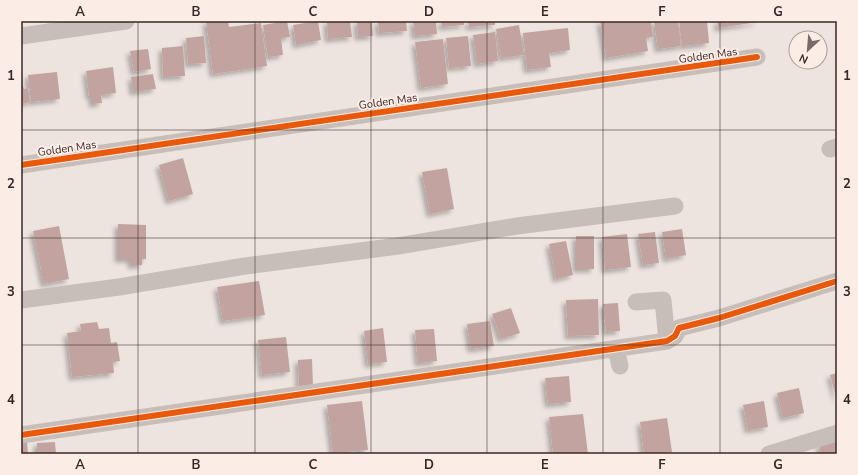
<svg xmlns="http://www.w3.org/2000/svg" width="858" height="475" viewBox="0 0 858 475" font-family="'Nunito Sans',sans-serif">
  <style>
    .building { fill: #c2a3a0; filter: url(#shadow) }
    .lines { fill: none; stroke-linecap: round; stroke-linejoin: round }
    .street { stroke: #c7bdb9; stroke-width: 17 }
    .cycleway-casing { stroke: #fbede6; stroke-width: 8 }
    .cycleway { stroke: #e8590c; stroke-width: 6 }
    .grid { fill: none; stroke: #372827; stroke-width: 1; stroke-opacity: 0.55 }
    .labels { text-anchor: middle; stroke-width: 4; stroke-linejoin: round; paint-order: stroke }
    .street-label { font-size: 11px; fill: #372827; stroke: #fbede6 }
    .neatline { fill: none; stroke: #372827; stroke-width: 1.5 }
    .grid-label { font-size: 13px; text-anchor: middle; font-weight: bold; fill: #372827 }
  </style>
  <defs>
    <filter id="shadow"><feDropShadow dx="-3.5" dy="3.5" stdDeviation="2" flood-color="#0004"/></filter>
  </defs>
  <rect width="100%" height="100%" fill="#ede4e0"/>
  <path class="building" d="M206,21H228L229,27L237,26L241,55L237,26L261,23L267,66L213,74Z
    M287,21L290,37L281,38L283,55L268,57L263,25Z
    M318,21L321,40L296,45L293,25Z
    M327,21H350L352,37L328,39Z
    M357,21H372L373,36L358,37Z
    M378,21H406L407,31L379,33Z
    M413,21H436L437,34L415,36Z
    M441,21H464V25L442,27Z
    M468,21H495V25L469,27Z
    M600,21H651L653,37L646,38L648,51L606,58Z
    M654,21H678L681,46L658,49Z
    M679,21H707L709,43L682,46Z
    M717,21H758V22L718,28Z
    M519,25L524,55L501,58L496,29Z
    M568,28L570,50L549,53L551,67L527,70L523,33Z
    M495,32L498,61L477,64L473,35Z
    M204,36L206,63L188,64L186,38Z
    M468,36L471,66L449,68L446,38Z
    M443,39L448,84L421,88L415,42Z
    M183,46L185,76L163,77L162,48Z
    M148,49L151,69L134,72L130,51Z
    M113,67L116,93L101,95L102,103L92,104V96H89L86,71Z
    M57,72L60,99L31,102L28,75Z
    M153,74L156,89L133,92L131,77Z
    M21,79L24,89L28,88L30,102L21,104Z
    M183,158L193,194L169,201L159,165Z
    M447,168L454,209L430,214L422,172Z
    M118,224L146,225V259H142V265H131V259H118Z
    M59,226L69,279L44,284L33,231Z
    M682,229L686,255L666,259L662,232Z
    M655,232L659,263L643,265L638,234Z
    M627,234L631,267L605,270L602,237Z
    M576,236H594V269H576Z
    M566,241L573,275L556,279L549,244Z
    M259,281L265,315L223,321L217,287Z
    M598,299L599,335L568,336L566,300Z
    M618,303L620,331L606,332L603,304Z
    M511,308L520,333L501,339L492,314Z
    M490,321L494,346L471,349L467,324Z
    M97,322L99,329L109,328L111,343L117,342L120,361L113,362L114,373L72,377L67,333L81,331L80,324Z
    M383,328L387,362L368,364L364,331Z
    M434,329L437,361L418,363L415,330Z
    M286,337L290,372L262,375L258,340Z
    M312,359L313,387L299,388L298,360Z
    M837,373V400L830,375Z
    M569,376L571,402L548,404L545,378Z
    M799,388L804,413L783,418L777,393Z
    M362,401L368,450L333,453L327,405Z
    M764,401L768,427L748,430L743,405Z
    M583,414L588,454H553L549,417Z
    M667,418L672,452L644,454L640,422Z
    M837,440V454H821L819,445Z
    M21,441H27L28,454H21Z
    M55,442L56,454H37V443Z"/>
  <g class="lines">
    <path class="street" d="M21,36L126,21
      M830,149L837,147
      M21,165L757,57
      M21,300L119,287L245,266L398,246L517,226L675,206
      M636,302L663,300L667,341
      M616,349L620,366
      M21,435L667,341L675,336L679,328L719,318L837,281
      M769,454L837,433"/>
    <g class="cycleway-casing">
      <path id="cycleway" d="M21,165L757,57
        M21,435L667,341L675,336L679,328L719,318L837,281"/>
    </g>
    <use href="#cycleway" class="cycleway"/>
  </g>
  <path class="grid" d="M138,21V454M255,21V454M371,21V454M487,21V454M603,21V454M720,21V454M21,130H837M21,238H837M21,345H837"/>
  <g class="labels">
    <g class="street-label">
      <text transform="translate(708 55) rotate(-8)" y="4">Golden Mas</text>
      <text transform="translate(388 101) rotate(-8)" y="4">Golden Mas</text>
      <text transform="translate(67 148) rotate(-8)" y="4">Golden Mas</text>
    </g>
  </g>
  <rect width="858" height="475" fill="none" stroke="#fbede6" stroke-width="44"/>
  <g transform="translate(808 50) rotate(206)"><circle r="19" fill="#fbede6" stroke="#ad9e9a"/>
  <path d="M0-3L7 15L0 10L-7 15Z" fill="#776a68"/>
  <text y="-6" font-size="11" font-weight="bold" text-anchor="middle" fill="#372827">N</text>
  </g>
  <rect x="22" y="22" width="814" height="431" class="neatline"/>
  <g class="grid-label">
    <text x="80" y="16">A</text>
    <text x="196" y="16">B</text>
    <text x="313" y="16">C</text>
    <text x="429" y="16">D</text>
    <text x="545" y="16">E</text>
    <text x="662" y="16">F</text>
    <text x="778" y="16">G</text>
    <text x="11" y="80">1</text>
    <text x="847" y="80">1</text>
    <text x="11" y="188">2</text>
    <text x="847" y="188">2</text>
    <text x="11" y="296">3</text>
    <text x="847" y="296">3</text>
    <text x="11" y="404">4</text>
    <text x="847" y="404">4</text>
    <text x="80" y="469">A</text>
    <text x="196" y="469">B</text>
    <text x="313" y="469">C</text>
    <text x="429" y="469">D</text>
    <text x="545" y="469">E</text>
    <text x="662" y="469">F</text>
    <text x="778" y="469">G</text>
  </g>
</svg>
